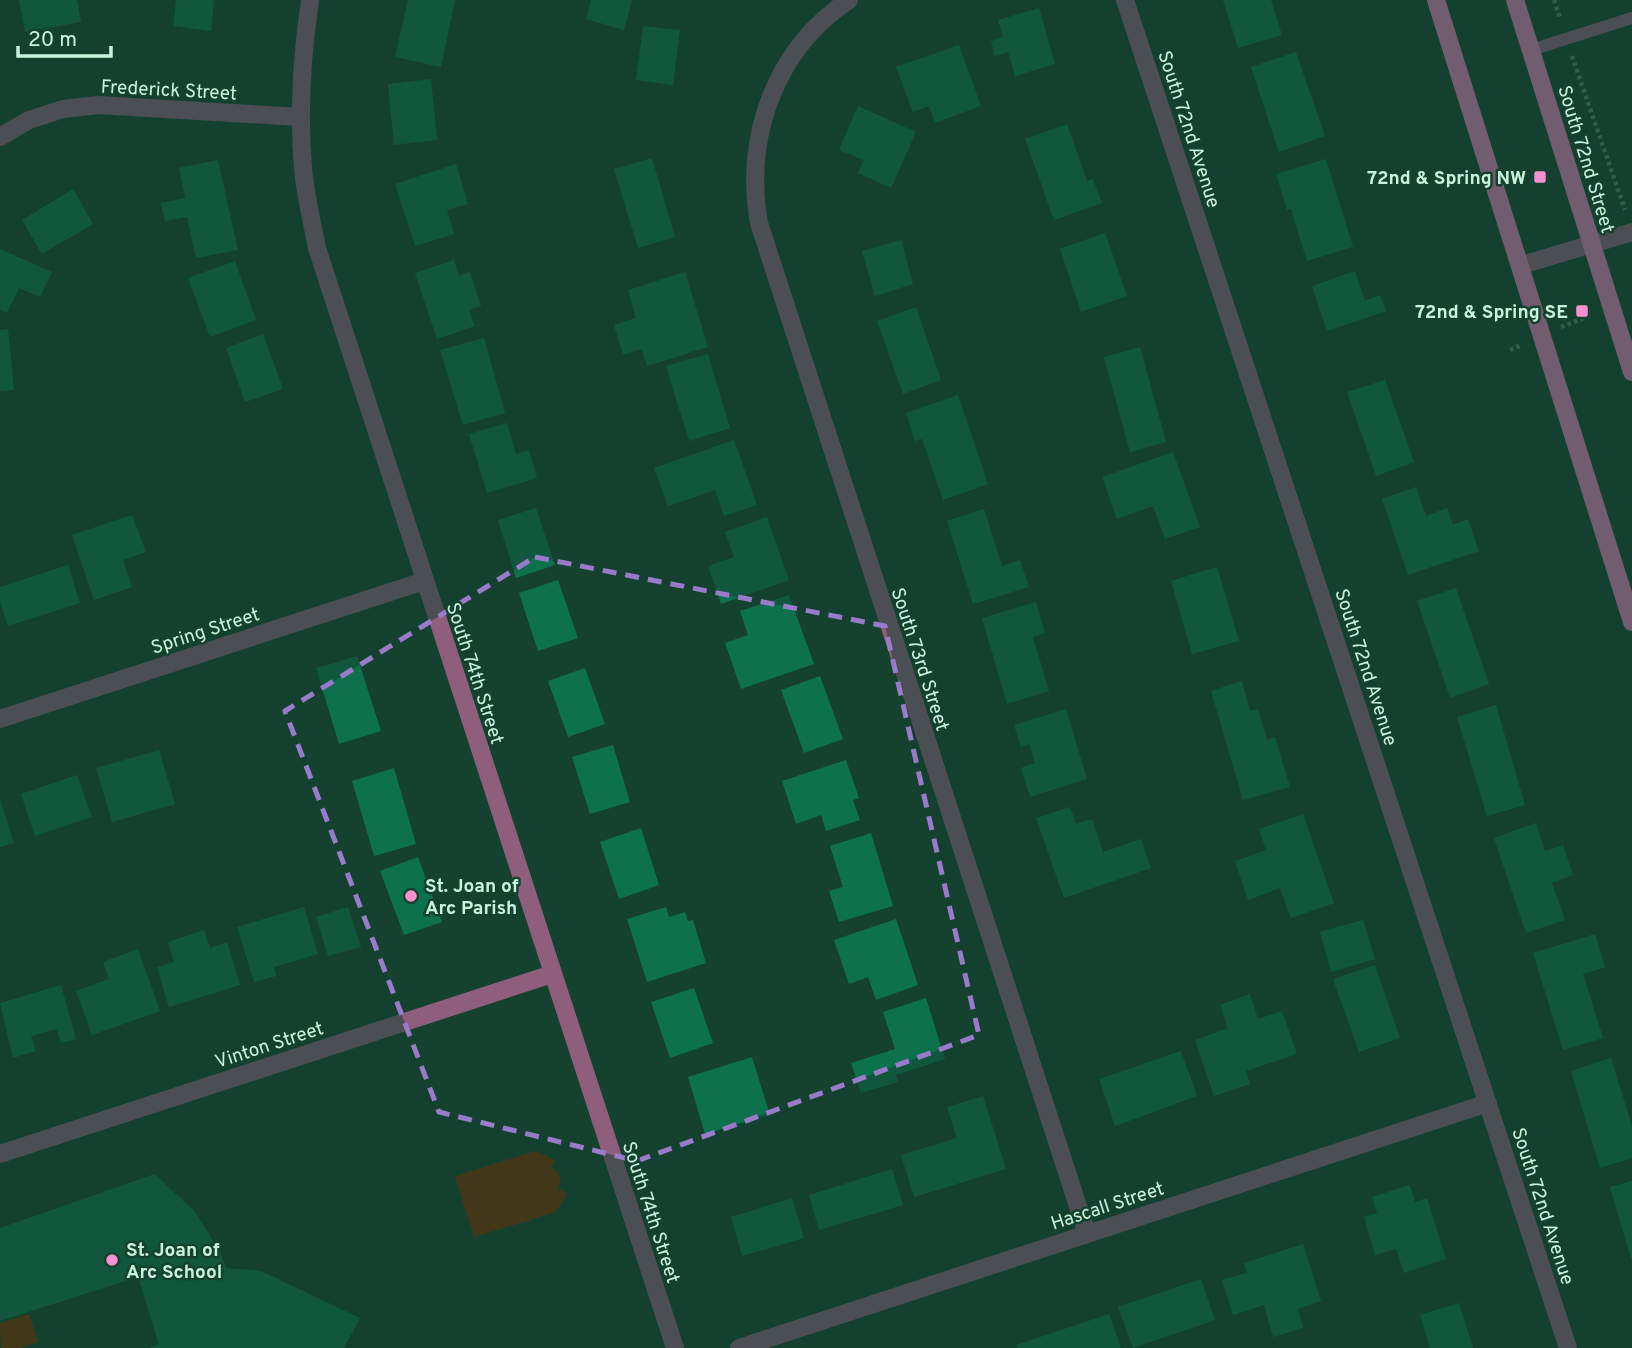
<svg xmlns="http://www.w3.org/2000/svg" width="1632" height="1348" viewBox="0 0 1632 1348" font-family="Overpass,sans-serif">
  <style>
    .green { fill: #7d2c00 }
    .building { fill: #0e714e }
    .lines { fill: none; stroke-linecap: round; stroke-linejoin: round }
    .path { stroke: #53806c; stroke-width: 4.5; stroke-dasharray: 3.5 3.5; stroke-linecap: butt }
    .service { stroke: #8f5e7c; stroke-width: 12 }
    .minor { stroke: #8f5e7c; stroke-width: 18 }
    .tertiary { stroke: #8f5e7c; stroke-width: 18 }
    .primary { stroke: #e27fbd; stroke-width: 18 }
    .marked { fill: none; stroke: #9a7bcb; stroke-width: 5; stroke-dasharray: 14 9; stroke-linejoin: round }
    .poi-dot { fill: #f690d0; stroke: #14422f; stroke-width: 2.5 }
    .labels { text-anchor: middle; stroke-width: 5; stroke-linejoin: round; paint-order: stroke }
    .street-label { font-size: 19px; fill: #c9f2dd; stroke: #14422f }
    .poi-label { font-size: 19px; font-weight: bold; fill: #c9f2dd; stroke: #14422f; text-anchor: end }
  </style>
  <rect width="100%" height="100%" fill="#14422f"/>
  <path class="green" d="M536,1151L555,1160L551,1168L558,1172L561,1181L558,1188L567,1194L556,1212L474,1237L455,1176Z
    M29,1314L38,1342L20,1348H1L0,1323Z"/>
  <path class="building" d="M19,0H77L81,22L25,32Z
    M176,0H214L211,31L173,26Z
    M408,0H455L441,67L395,57Z
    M591,0H632L624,30L586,19Z
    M1223,0H1271L1282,35L1238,48Z
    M1039,8L1055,64L1015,76L1008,52L995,56L991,41L1003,37L998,20Z
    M643,26L680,30L673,85L636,80Z
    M959,45L981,106L935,123L929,106L913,112L896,67Z
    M1296,52L1325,136L1279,152L1251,67Z
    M431,79L437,140L394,145L388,84Z
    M858,106L916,132L891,188L858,173L864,160L839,150Z
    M1067,124L1087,181L1093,179L1102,203L1054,220L1025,139Z
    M652,158L675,237L638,248L614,169Z
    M1326,159L1353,247L1307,261L1291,209L1287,210L1276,174Z
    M218,160L238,250L196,258L187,217L165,221L161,203L185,198L179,168Z
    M456,164L468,204L447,210L454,234L415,246L395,184Z
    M73,189L93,224L42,254L22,220Z
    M1105,233L1127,296L1081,312L1060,249Z
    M901,240L913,284L875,296L862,251Z
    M0,249L52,272L40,297L19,288L7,313L0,310Z
    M454,260L459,276L470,272L481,306L469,310L475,326L437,339L415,273Z
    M235,261L256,320L210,337L188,278Z
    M1355,271L1365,301L1380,295L1386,311L1327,331L1312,286Z
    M685,272L708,347L647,366L641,349L623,355L614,325L636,318L628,290Z
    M916,307L941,380L903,394L877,321Z
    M8,329L14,390L0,391V330Z
    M263,334L283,389L245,402L226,348Z
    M484,338L505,413L463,425L440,350Z
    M1140,347L1166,442L1130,452L1104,357Z
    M708,354L730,428L689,441L666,366Z
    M1385,380L1414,462L1376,476L1347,392Z
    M958,395L988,484L943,500L922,439L915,441L906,413Z
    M507,423L516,454L529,450L537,478L487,493L469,434Z
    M734,440L757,505L724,516L715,490L668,506L654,468Z
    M1173,452L1200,527L1165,539L1153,506L1117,519L1102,477Z
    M1416,487L1426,516L1447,508L1453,525L1468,519L1479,551L1408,575L1382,499Z
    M536,508L555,565L516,578L498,520Z
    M984,509L1002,566L1020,560L1029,587L973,604L947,521Z
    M132,515L146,552L123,560L132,587L94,600L72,535Z
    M767,517L789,580L721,604L708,566L734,557L725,532Z
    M68,565L80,603L8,626L0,602V587Z
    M1217,567L1239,641L1192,654L1171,581Z
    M558,580L578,638L538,651L519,593Z
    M1456,588L1489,684L1450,698L1417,601Z
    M789,595L814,664L741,689L725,643L748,635L740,611Z
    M1036,602L1045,633L1033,637L1049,691L1007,704L982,618Z
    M357,656L381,731L339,744L316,668Z
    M585,668L605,724L568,737L548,681Z
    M820,676L843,739L804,753L781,690Z
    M1242,681L1250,711L1258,709L1267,740L1275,737L1290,787L1243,800L1211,691Z
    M1496,705L1525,805L1487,816L1457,717Z
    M1066,709L1087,779L1030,797L1021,768L1035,763L1029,744L1021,747L1014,725Z
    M613,745L630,802L590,814L572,757Z
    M159,750L175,804L112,822L96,768Z
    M846,760L859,798L853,800L860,820L826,831L821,815L796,824L782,781Z
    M394,768L416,844L374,856L352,781Z
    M77,775L92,817L35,836L21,794Z
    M0,799L14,843L0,847Z
    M1070,807L1076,824L1092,819L1103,852L1141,839L1151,868L1064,898L1036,818Z
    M1303,814L1334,903L1291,918L1280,888L1248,900L1235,861L1266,850L1259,829Z
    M1536,823L1545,851L1563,845L1573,875L1552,883L1565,920L1526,933L1494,838Z
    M641,828L659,885L619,899L600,842Z
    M871,833L893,906L839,922L829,891L843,887L830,846Z
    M418,857L442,922L404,935L380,871Z
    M304,907L318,954L274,967L276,976L254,982L237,927Z
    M348,907L361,947L328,956L316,917Z
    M666,907L669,917L685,912L688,921L693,920L706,963L647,982L627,919Z
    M896,919L918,985L876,1000L868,977L849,984L834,940Z
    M1363,920L1375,959L1331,972L1320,932Z
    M204,930L210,948L227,942L240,985L169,1007L157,967L174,962L168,942Z
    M1595,934L1605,967L1583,974L1603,1038L1563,1050L1533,953Z
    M138,949L160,1011L92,1035L76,991L109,979L103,962Z
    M1375,965L1400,1038L1359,1052L1333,979Z
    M61,985L76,1039L61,1043L57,1029L31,1036L36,1051L13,1058L0,1003Z
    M694,988L713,1043L670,1058L651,1002Z
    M1250,994L1258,1019L1282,1011L1297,1054L1246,1071L1250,1084L1214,1096L1195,1040L1228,1028L1220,1005Z
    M926,998L945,1059L896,1075L898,1082L861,1093L851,1063L895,1049L883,1012Z
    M1181,1051L1197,1096L1115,1126L1099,1079Z
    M752,1057L770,1115L705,1134L688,1077Z
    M1611,1058L1632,1126V1158L1600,1168L1571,1071Z
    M983,1096L1006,1169L914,1197L901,1155L957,1138L947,1107Z
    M892,1169L903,1205L819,1230L809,1195Z
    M155,1174L195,1212L220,1252L226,1268L261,1271L360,1318L344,1348H149L159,1344L138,1277L0,1321V1228Z
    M1632,1181V1259H1631L1610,1187Z
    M1410,1185L1415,1202L1427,1198L1446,1259L1404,1273L1396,1249L1375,1255L1364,1217L1377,1213L1372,1197Z
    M792,1198L804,1238L742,1256L731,1217Z
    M1303,1244L1321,1301L1298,1309L1303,1328L1273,1337L1264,1305L1233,1315L1222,1280L1247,1273L1244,1263Z
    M1201,1279L1215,1320L1133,1348L1118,1307Z
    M1459,1303L1473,1348H1430L1420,1315Z
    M1109,1314L1121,1348H1017L1016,1345Z"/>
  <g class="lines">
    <path class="path" d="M1554,0L1560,18
      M1572,56L1625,210
      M1561,327L1589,316
      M1510,350L1521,345"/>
    <path class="service" d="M1531,50L1632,18"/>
    <path class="minor" d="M310,0C302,55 298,112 303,168C305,194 312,221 317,248L675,1348
      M849,0C775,49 744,137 759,223L1087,1234
      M1125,0L1568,1348
      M0,137L29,120L63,109L98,105L300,117
      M0,719L424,581
      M0,1154L552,974
      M739,1348L1488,1103"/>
    <path class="tertiary" d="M1522,265L1632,232"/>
    <path class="primary" d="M1436,0L1632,622
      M1515,0L1632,372"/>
  </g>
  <path d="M0 0H1632V1348H0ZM535,557L885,626L979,1035L637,1161L439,1112L285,711Z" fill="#14422f" fill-opacity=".55" fill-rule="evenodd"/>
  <path class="marked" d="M535,557L885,626L979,1035L637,1161L439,1112L285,711Z"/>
  <g class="poi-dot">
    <rect x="1533" y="170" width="14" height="14" rx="3.5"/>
    <rect x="1575" y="304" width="14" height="14" rx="3.5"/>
    <circle cx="411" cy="896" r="7"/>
    <circle cx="112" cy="1260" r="7"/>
  </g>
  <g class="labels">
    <g class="street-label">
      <text transform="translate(169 89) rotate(3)" y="7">Frederick Street</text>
      <text transform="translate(1190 129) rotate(72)" y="7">South 72nd Avenue</text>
      <text transform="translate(1587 159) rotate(73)" y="7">South 72nd Street</text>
      <text transform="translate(205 630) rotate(-18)" y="7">Spring Street</text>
      <text transform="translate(921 659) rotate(72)" y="7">South 73rd Street</text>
      <text transform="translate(1367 667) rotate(72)" y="7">South 72nd Avenue</text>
      <text transform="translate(476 673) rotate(72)" y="7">South 74th Street</text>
      <text transform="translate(269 1044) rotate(-18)" y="7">Vinton Street</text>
      <text transform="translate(1107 1205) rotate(-18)" y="7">Hascall Street</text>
      <text transform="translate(1544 1206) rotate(72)" y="7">South 72nd Avenue</text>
      <text transform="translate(652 1212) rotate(72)" y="7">South 74th Street</text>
    </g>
    <g class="poi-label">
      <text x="1526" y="184">72nd &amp; Spring NW</text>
      <text x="1568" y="318">72nd &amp; Spring SE</text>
      <text x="425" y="892" text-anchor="start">St. Joan of<tspan x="425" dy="22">Arc Parish</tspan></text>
      <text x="126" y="1256" text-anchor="start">St. Joan of<tspan x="126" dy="22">Arc School</tspan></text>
    </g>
  </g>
  <path d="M18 46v10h93v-10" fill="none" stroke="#c9f2dd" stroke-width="3.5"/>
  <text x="28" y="46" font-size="21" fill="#c9f2dd" stroke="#14422f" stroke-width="5" paint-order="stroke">20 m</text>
</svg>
